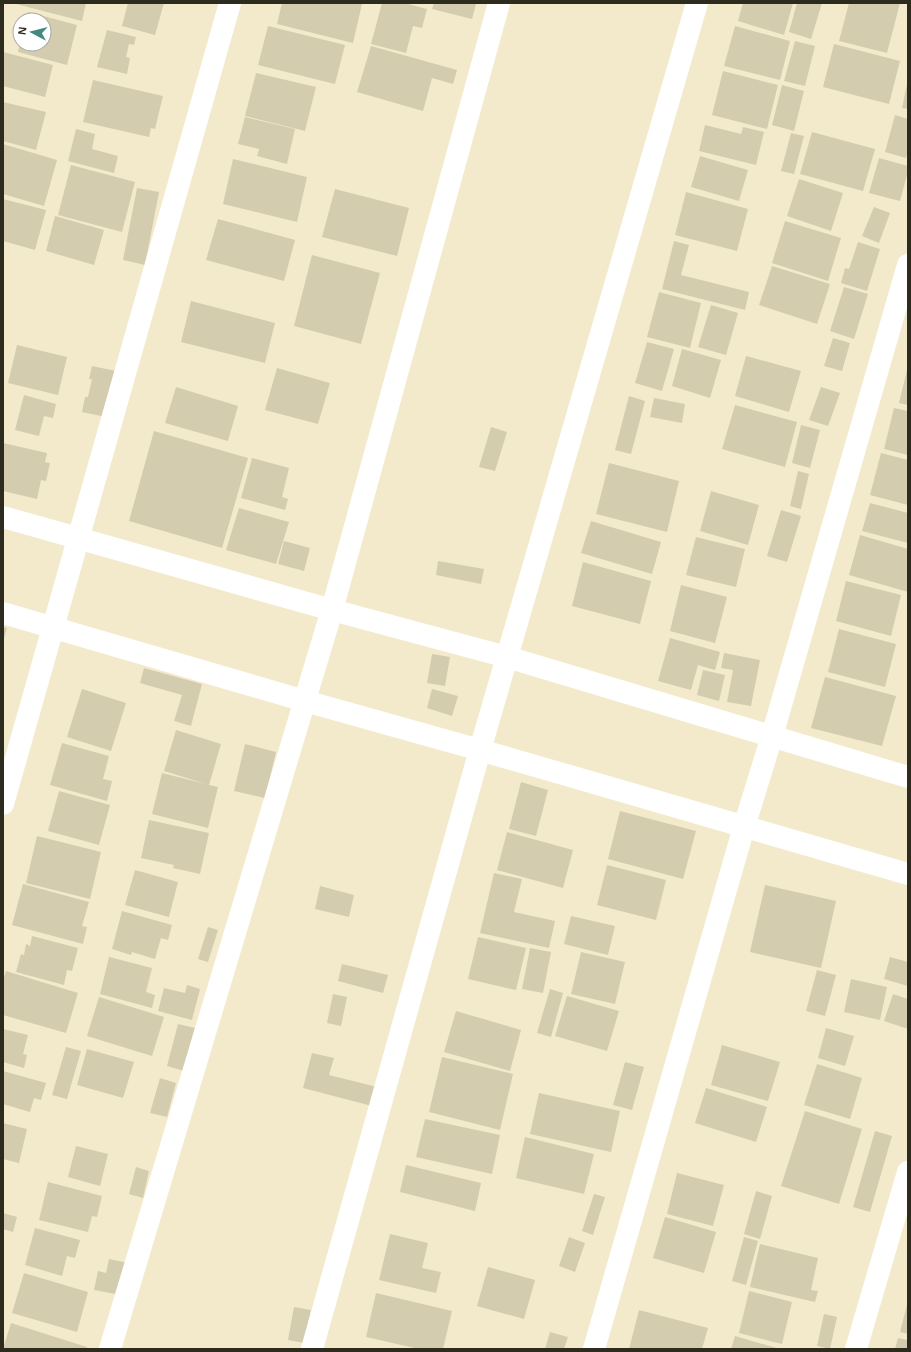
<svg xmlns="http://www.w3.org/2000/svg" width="911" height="1352" viewBox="0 0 911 1352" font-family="Helvetica,sans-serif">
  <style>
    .building { fill: #d4ccae }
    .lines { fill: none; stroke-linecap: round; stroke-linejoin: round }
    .minor { stroke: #fff; stroke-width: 22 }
  </style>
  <rect width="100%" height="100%" fill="#f3eacc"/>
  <path class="building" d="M16,3H86L82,21L16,4Z
    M128,3H164L155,35L122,26Z
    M282,3L362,4L353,43L277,24Z
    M382,3H404L427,9L422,28L413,26L406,53L371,44Z
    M434,3H473L476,4L472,19L432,9Z
    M743,3H793L784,35L738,21Z
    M797,3H822L811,39L789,32Z
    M849,3H900L887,53L839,41Z
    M28,12L77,25L67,65L18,52L20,44H44V20H26Z
    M268,26L345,45L335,84L258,65Z
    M735,26L790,41L780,80L724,66Z
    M107,30L136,37L134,45L129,44L126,57L130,58L127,74L97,67Z
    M795,41L815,46L805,86L784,81Z
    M834,44L900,61L889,104L823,87Z
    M371,46L457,70L453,84L432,78L423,111L357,92Z
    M3,52L53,65L45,97L3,86Z
    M723,71L778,85L767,129L712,115Z
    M256,73L316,87L305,131L245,116Z
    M93,80L163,96L155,129L151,128L149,137L83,122Z
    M907,84H908V109L902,108Z
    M782,85L804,91L794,131L772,125Z
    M3,102L46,112L36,150L3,141Z
    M895,115L908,119V150L906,158L885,152Z
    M245,117L295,129L287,164L257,156L259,149L238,144Z
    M705,125L741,134L743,127L764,132L756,165L699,151Z
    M76,129L95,134L92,149L118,156L114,173L68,161Z
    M812,132L875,149L863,191L800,174Z
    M791,133L804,136L794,174L781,171Z
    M3,144L57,160L44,206L3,194Z
    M700,156L748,170L739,201L691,187Z
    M879,158L908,166V171L900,201L869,193Z
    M233,159L307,177L297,222L223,204Z
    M71,165L135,182L122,232L58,215Z
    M799,179L843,193L831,231L787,216Z
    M137,188L159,192L145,265L123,260Z
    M335,189L409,208L397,256L322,237Z
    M686,192L748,209L737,251L675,235Z
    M3,199L46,210L35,250L3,241Z
    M874,207L890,213L879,243L862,236Z
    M55,216L104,230L94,265L46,251Z
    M218,219L295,240L284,281L206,260Z
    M785,221L841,238L828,281L772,263Z
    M674,241L689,245L681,275L749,292L745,310L662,289Z
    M858,242L880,249L867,291L841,283L845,268L849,269Z
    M312,255L380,273L361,344L294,326Z
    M772,266L830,284L817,324L759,305Z
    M844,287L868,294L854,339L830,331Z
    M659,292L701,303L690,348L647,337Z
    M191,301L275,323L265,363L181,342Z
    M711,305L738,313L726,355L698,347Z
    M833,338L850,343L842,371L824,366Z
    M647,342L674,349L662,391L635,383Z
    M17,345L67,357L58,395L8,383Z
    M682,349L721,360L710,398L672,386Z
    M746,356L801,371L789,412L735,396Z
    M92,366L116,371L106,417L82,412L85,397H88L92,379H89Z
    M277,368L330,383L318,424L265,410Z
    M907,370H908V405L899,403Z
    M176,387L238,406L228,441L165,423Z
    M821,387L840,393L828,426L809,420Z
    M24,395L56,404L53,418L44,416L39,436L15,430Z
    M629,396L645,401L631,454L615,450Z
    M654,398L685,404L682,423L650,417Z
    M735,405L797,422L785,467L722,449Z
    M894,408L908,411V455L884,449Z
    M801,425L820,430L810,468L792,463Z
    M491,427L507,432L495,471L479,467Z
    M154,431L248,458L222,548L129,521Z
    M3,443L47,453L45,462L50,463L46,481L41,480L37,499L3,491Z
    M881,453L908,460V505L870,495Z
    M252,458L289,468L282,497L288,499L285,510L241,498Z
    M609,463L679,481L667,532L596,514Z
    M798,471L809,474L801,509L790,506Z
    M711,491L759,505L748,545L700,531Z
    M870,503L908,513V543L862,531Z
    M239,508L289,522L276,564L226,550Z
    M781,510L801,516L787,562L767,556Z
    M591,521L661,542L652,574L581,553Z
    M860,535L908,549V592L849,575Z
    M696,537L745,549L736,587L686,575Z
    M284,541L310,548L304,571L278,564Z
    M438,561L484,569L481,584L436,575Z
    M583,562L651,581L640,624L572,606Z
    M846,581L901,595L891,636L836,621Z
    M681,585L727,597L715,643L670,631Z
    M3,627L7,628L3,642Z
    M839,629L896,644L885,687L828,672Z
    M670,638L720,652L715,670L698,665L691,690L658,681Z
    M724,653L760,660L751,706L727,702L733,670L721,668Z
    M432,654L450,657L445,686L427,683Z
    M144,668L202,684L191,726L174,721L182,695L140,683Z
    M703,670L725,675L719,701L697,695Z
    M825,677L896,696L882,746L811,728Z
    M82,689L126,703L111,751L67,737Z
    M432,689L458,696L452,716L427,708Z
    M176,730L221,744L209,785L218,787L208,828L152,814L162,773L206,784L164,771Z
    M62,743L109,756L103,779L112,781L107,801L50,785Z
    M245,744L276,752L265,798L234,791Z
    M521,782L548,790L536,836L509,829Z
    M59,791L110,805L99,845L48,831Z
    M620,811L696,831L683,879L608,859Z
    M149,820L209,833L200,874L173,868L174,865L141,858Z
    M507,832L573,850L563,888L497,870Z
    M37,836L101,852L90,899L26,883Z
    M607,865L666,880L656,920L597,905Z
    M135,870L178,882L169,917L125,905Z
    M494,873L522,879L514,912L555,921L549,948L480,933Z
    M23,884L89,902L82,926L87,927L83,944L12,925Z
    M765,885L836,901L821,968L750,952Z
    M320,886L354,895L349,917L315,909Z
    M122,911L172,925L168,940L161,938L155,959L132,952L131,955L112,949Z
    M571,916L615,926L608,955L564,944Z
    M208,927L218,930L208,962L198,959Z
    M32,936L78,948L72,971L67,970L64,985L16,972L21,954L24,955L26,944L30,946Z
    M478,937L526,948L516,990L468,979Z
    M530,948L551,952L543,993L522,989Z
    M581,952L625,962L615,1004L571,994Z
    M109,957L152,968L146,992L155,995L152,1008L100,994Z
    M890,957L908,962V986L884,979Z
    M342,964L388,975L383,993L338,981Z
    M817,970L836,975L825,1016L806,1011Z
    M6,971L78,993L66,1033L3,1015V981Z
    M851,979L887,987L880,1020L844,1012Z
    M187,985L200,989L192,1020L158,1011L164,988L185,993Z
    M550,989L563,993L551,1037L537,1033Z
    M333,994L347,997L341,1026L327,1023Z
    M893,994L908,999V1029L884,1021Z
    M567,996L619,1011L607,1051L555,1036Z
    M99,997L164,1017L152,1056L87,1036Z
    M456,1011L521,1030L510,1071L444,1052Z
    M178,1024L195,1028L184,1071L167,1066Z
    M826,1028L854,1036L845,1066L818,1058Z
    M3,1029L28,1035L23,1054L27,1055L24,1068L3,1062Z
    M722,1045L780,1062L768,1101L711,1085Z
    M66,1047L81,1051L67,1099L52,1095Z
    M87,1049L134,1062L123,1098L77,1085Z
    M312,1053L334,1058L329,1075L377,1087L372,1106L303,1088Z
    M442,1057L513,1074L500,1130L429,1112Z
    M625,1062L644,1067L632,1110L613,1105Z
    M817,1064L862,1078L850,1119L804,1105Z
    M3,1071L46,1083L41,1100L34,1098L30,1112L3,1104Z
    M160,1078L176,1083L167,1117L150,1113Z
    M706,1088L767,1107L756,1142L695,1123Z
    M539,1093L620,1111L611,1152L530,1134Z
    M805,1111L862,1129L839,1204L781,1186Z
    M425,1119L500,1135L492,1174L416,1157Z
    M3,1123L27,1129L19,1163L3,1159Z
    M875,1131L892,1136L870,1212L853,1207Z
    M525,1137L594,1154L584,1194L516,1178Z
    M76,1146L108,1154L100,1186L68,1177Z
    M406,1165L481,1183L475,1211L400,1192Z
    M136,1167L149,1171L143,1198L129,1194Z
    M677,1173L724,1185L713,1226L667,1214Z
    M48,1182L102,1196L97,1217L92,1216L88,1232L39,1220Z
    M756,1191L772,1196L760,1239L744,1234Z
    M594,1194L605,1197L593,1235L582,1231Z
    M3,1213L17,1217L13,1232L3,1229Z
    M665,1217L716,1232L704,1273L653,1258Z
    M35,1228L80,1240L75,1258L67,1256L62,1276L25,1265Z
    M390,1234L428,1243L422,1268L441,1272L436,1293L379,1280Z
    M569,1237L585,1243L575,1272L559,1266Z
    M744,1237L758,1241L746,1285L732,1281Z
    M760,1244L818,1258L811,1290L818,1291L815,1302L750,1287Z
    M109,1259L128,1263L121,1295L94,1290L98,1271L106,1273Z
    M488,1267L535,1280L524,1319L477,1306Z
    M24,1273L88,1292L77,1332L12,1313Z
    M749,1291L792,1302L782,1344L739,1333Z
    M376,1293L452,1311L443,1349H419L366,1337Z
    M907,1305H908V1334L900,1332Z
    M294,1307L311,1310L304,1343L288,1340Z
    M639,1310L708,1328L702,1349H629Z
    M824,1314L837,1317L830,1349L817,1346Z
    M11,1323L87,1347L86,1349H3Z
    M550,1332L568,1337L564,1349H545Z
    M735,1336L780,1349H731Z
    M898,1338L908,1340V1349H895Z"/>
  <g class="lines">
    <path class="minor" d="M3,517L332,610L507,657L908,777
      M3,613L305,701L480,750L908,874
      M3,804L230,3
      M110,1349L332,610L499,3
      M312,1349L480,750L697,3
      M594,1349L744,827L772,736L908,265
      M856,1349L908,1172"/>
  </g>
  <rect width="911" height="1352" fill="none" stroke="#2d2a1e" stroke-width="8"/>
  <g transform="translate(32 32) rotate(277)"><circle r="19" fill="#ffffff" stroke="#abaaa5"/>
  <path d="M0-3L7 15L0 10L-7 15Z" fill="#438980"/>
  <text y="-6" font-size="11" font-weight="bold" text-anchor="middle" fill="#2d2a1e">N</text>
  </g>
</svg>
